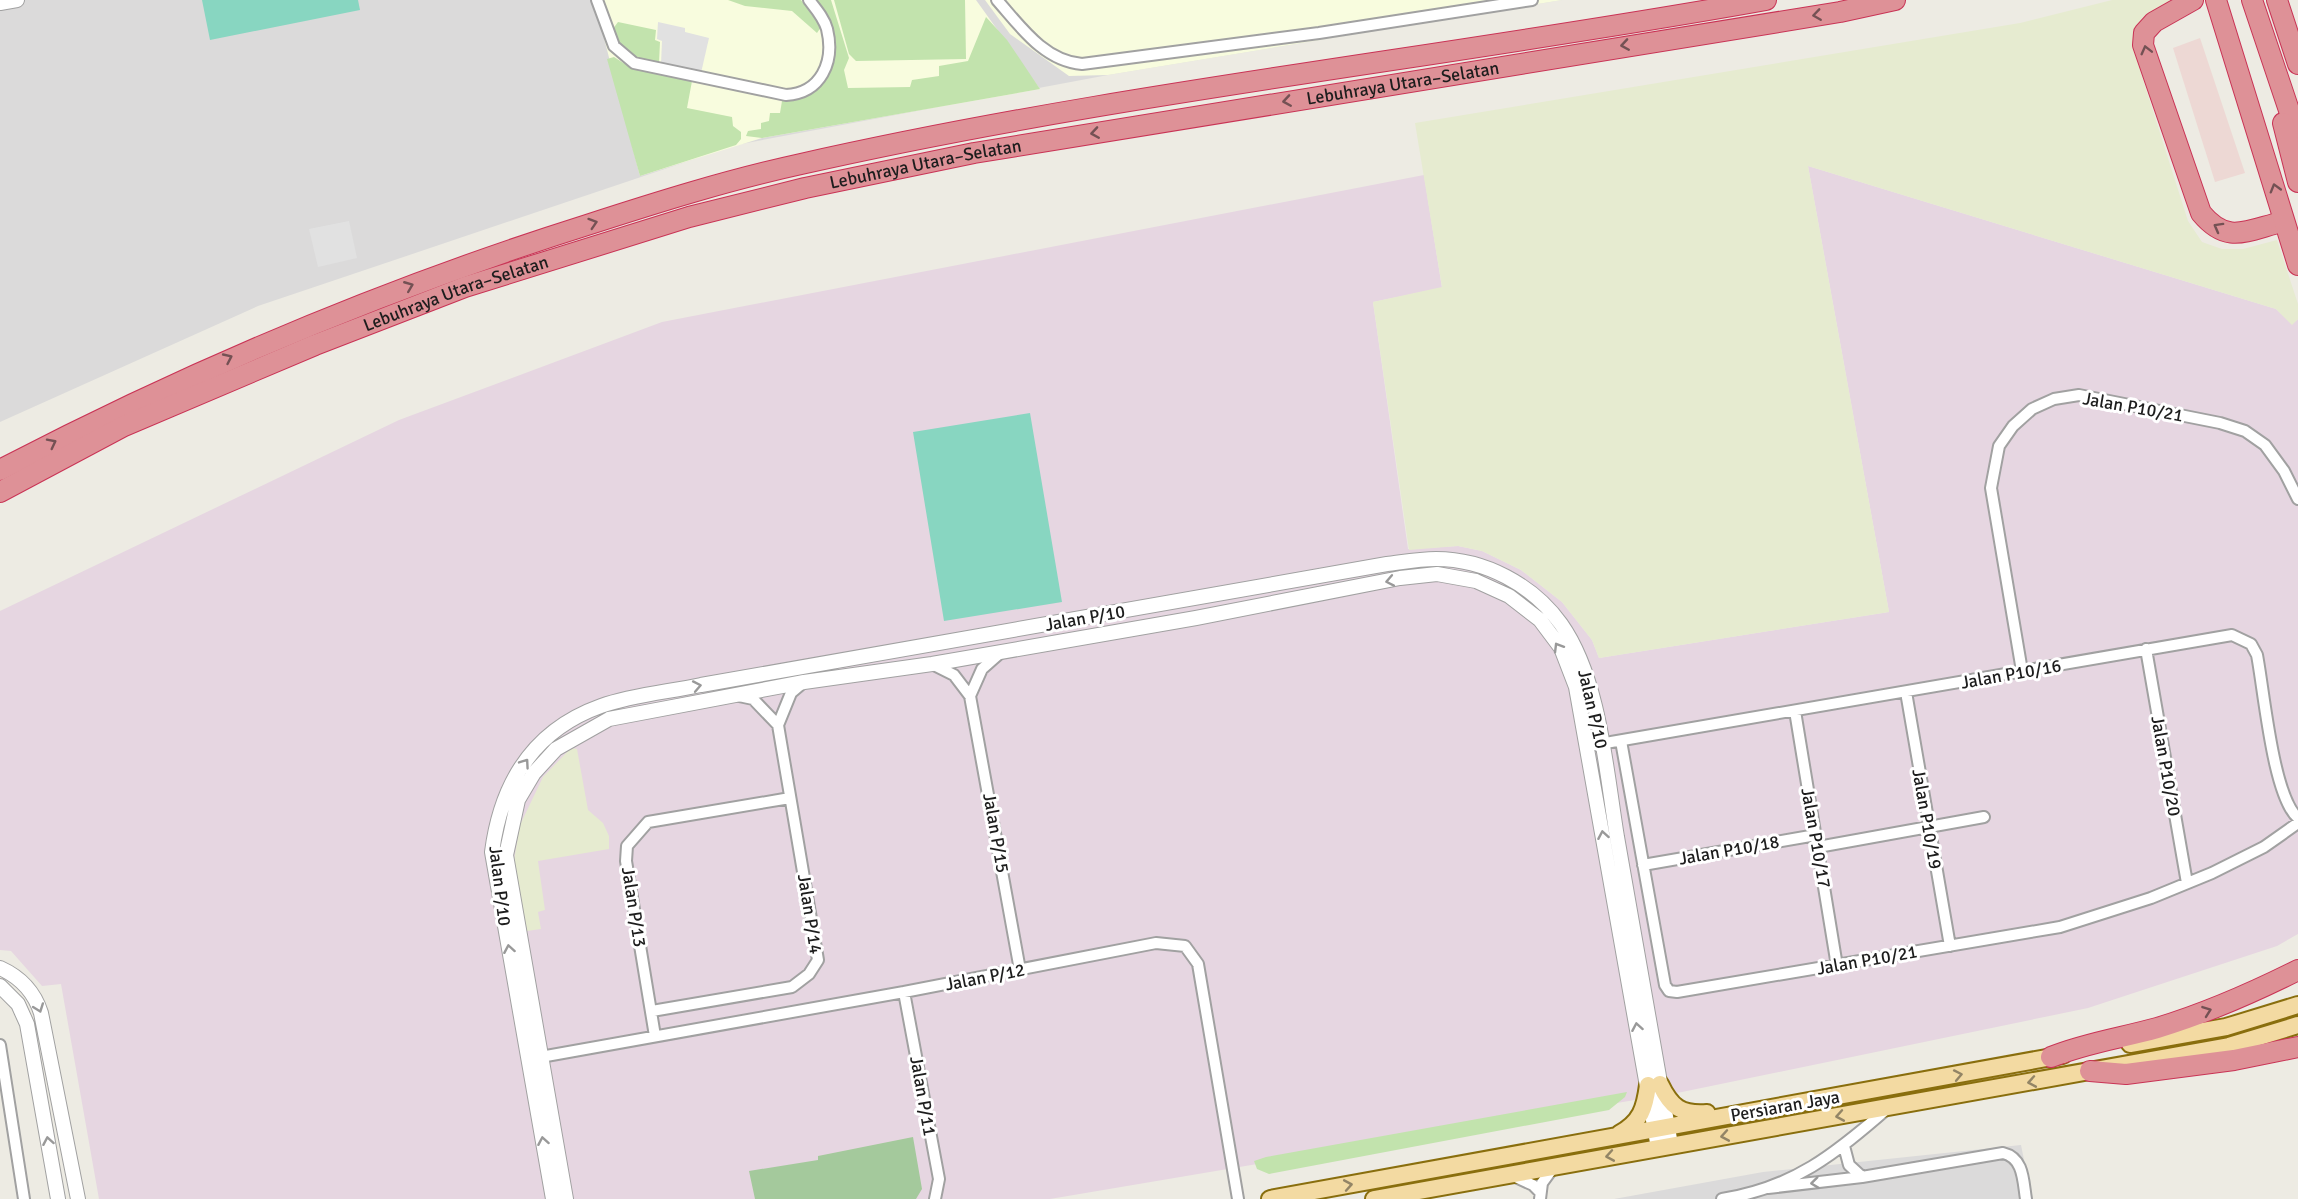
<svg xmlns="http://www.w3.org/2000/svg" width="2298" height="1199" viewBox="0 0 2298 1199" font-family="Signika,sans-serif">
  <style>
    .residential { fill: #dbdada }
    .commercial { fill: #edd8d4 }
    .industrial { fill: #e6d6e1 }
    .education { fill: #f8fcde }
    .farmland { fill: #e6ebd0 }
    .grass { fill: #c2e3ad }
    .forest { fill: #a4c99c }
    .pitch { fill: #88d6c1 }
    .parking { fill: #e1e1e1 }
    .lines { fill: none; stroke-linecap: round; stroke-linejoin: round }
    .minor-casing { stroke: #a1a1a1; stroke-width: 14 }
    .tertiary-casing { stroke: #a1a1a1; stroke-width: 16 }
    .primary-casing { stroke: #896e0d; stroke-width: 20 }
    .motorway-casing { stroke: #c93355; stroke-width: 22 }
    .minor { stroke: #fff; stroke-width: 10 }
    .tertiary { stroke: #fff; stroke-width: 14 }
    .primary { stroke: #f3daa2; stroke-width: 16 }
    .motorway { stroke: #de9197; stroke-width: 20 }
    .oneway { stroke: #745154 }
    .oneway2 { stroke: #999 }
    .oneway3 { stroke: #938566 }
    .labels { text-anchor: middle; stroke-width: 6; stroke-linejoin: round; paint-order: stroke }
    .street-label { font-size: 18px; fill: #1d1d1d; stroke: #fff }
  </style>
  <rect width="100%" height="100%" fill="#edebe3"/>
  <path class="residential" d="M0,0H1562L1108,75L736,145L258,306L0,422Z
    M2021,1145L2032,1199H1614L1763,1172Z"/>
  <path class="commercial" d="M2200,38L2245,173L2215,182L2173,48Z"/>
  <path class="industrial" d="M1808,166L2276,309L2292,324L2298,319V934L2277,946L2088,1008L1682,1092L1050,1199H99L61,984L42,986L11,951L0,950V611L399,420L662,322L1424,175L1442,288L1373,302L1408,549L1458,546L1482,551L1521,570L1562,602L1592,640L1599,658L1889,612Z"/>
  <path class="education" d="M594,0H976L1040,89L762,138L640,176Z
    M985,0H1562L1108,75L1069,76L1010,34Z"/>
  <path class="farmland" d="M2112,0H2169L2170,4L2142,18L2132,45L2188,221L2202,242L2222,249H2243L2277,240L2298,304V319L2292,325L2276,309L1808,166L1889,612L1599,658L1592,640L1562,602L1521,570L1482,551L1458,546L1409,550L1373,302L1442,287L1415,123L2020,23Z
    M571,748L577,749L588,810L603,823L609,836V849L538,861L545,910L538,912L541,929L527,931L514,860L520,825L543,777Z"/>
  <path class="grass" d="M728,0H801L821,27L817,33L792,11L745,6Z
    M816,0H831L849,58L844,70L848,88L910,87L912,80L939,76V66L968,61L986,17L1007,40L1040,89L762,138L746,136L748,131L761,129V123L769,121L770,113H780L782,101C841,93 844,43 816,0Z
    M834,0H965L966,59L856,61L849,54Z
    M618,22L656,30L655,40L660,42L659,63C632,58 624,56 612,30Z
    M614,57L631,68L692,81L687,108L732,117L733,126L741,132V139L736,145L640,176L607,59Z
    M1627,1092L1625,1097L1609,1110L1269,1174L1257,1169L1254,1161L1266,1157Z"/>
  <path class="forest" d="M913,1137L922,1189L916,1199H755L749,1171L818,1160V1156Z"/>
  <path class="pitch" d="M202,0H358L360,10L210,40Z
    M1030,413L1062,602L944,621L913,432Z"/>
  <path class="parking" d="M658,22L685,28V32L709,38L701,73L661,64L662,41L657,39Z
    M349,221L357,258L318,267L309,229Z"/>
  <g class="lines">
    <g class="minor-casing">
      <path id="minor" d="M597,0L614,46L634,63L786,95C821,93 835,62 827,29C824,18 816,9 809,0
        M997,0C1020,26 1044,61 1082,64L1319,33L1532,0
        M2146,649L2187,883
        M932,664L954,675L970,696L1020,970
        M2022,671L1991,488L1999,446L2013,426L2032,409L2054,399L2079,395L2220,423L2245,431L2265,445L2284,471L2298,499
        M1906,692L1950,946
        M739,696L753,699L778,725
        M970,696L982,669L999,654
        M1795,711L1837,966
        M1621,741L1665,985L1669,991L1677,992L2060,927L2151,898L2212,873L2264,847L2298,823
        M1588,746L2232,635L2251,644L2257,655C2264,691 2273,797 2298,818
        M1818,847L1984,817
        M1643,865L1816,835
        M904,992L939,1179L935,1199
        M652,1011L792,987L809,974L818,960L778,725L791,693L804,682
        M655,1036L626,861L627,846L648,822L790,798
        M0,1045L24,1199
        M535,1058L904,992L1156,943L1185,946L1198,964L1238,1199
        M1844,1146L1849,1165L1862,1177
        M1511,1175L1533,1185L1539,1191
        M1768,1188L1862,1177L2003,1153C2024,1158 2023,1181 2026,1199
        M1540,1199L1542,1183L1553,1168
        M1722,1199C1793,1188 1835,1154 1888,1108"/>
    </g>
    <g class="tertiary-casing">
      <path id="tertiary" d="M0,3L17,0
        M0,968C20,977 34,991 41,1013L78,1199
        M0,986L18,1004L27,1024L58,1199
        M553,1199L492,852C501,783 534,730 601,706C632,695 668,692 701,685L1387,564C1403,562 1420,559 1436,559C1485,559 1533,585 1561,624C1600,679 1606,771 1617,837C1635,940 1653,1043 1671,1145
        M566,1199L506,855L518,800L534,773L556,749L609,719L804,682L932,664L1196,618L1400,578L1437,574L1476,581L1509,596L1540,620L1561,648L1576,687L1658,1148"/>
    </g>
    <g class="primary-casing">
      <path id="primary" d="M2130,1044L2226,1027L2298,1005
        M1660,1084C1671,1107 1681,1115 1707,1113
        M1619,1134C1641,1122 1645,1108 1648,1085
        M1270,1199L2063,1055
        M1374,1199L2229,1046L2298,1025"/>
    </g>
    <g class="motorway-casing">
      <g id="motorway">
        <path d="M2193,0L2154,22L2144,33L2143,45L2201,213C2225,242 2242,233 2274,224"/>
        <path d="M2216,0L2298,265"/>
        <path d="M2252,0L2298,137"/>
        <path d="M2277,0L2298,64"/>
        <path d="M2283,123L2298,182"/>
        <path d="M0,470C192,370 381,290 587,225C658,202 728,180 801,164C1119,92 1445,58 1766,0"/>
        <path id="s1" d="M0,492L124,426L315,345L465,287L689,217L805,188L974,153L1840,12L1895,0"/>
        <path d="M2051,1057C2085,1043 2121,1038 2157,1028C2207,1013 2252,993 2298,970"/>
        <path d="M2090,1071L2126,1074L2234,1060L2298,1047"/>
      </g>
    </g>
    <use href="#minor" class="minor"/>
    <use href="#tertiary" class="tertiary"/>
    <use href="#primary" class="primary"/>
    <use href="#motorway" class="motorway"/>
  </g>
  <defs><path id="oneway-chevron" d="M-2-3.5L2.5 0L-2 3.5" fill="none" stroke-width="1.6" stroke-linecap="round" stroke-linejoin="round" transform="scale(1.5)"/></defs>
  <g class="oneway">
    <use href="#oneway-chevron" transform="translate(1817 15) rotate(172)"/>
    <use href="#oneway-chevron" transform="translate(1625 45) rotate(171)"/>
    <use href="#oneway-chevron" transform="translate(2146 50) rotate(-104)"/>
    <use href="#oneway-chevron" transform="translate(1287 101) rotate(171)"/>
    <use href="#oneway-chevron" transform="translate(1095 133) rotate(171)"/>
    <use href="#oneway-chevron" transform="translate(2275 188) rotate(-106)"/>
    <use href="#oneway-chevron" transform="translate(593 223) rotate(-18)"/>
    <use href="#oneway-chevron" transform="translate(2218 227) rotate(-151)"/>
    <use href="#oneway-chevron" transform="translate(409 286) rotate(-22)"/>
    <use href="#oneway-chevron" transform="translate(228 358) rotate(-25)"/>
    <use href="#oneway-chevron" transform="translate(52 443) rotate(-27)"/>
    <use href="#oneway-chevron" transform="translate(2207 1011) rotate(-20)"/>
  </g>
  <g class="oneway2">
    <use href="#oneway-chevron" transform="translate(1390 581) rotate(169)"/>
    <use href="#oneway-chevron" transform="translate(1558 647) rotate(-121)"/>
    <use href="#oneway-chevron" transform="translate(697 686) rotate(-11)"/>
    <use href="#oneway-chevron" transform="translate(525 763) rotate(-55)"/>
    <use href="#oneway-chevron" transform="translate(1603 835) rotate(-100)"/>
    <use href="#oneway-chevron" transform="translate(509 949) rotate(-100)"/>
    <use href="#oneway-chevron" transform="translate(39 1008) rotate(70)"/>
    <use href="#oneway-chevron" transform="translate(1637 1027) rotate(-100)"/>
    <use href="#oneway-chevron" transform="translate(48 1141) rotate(-100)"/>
    <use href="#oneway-chevron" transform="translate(543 1141) rotate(-100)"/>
    <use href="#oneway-chevron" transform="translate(1815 1183) rotate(173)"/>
  </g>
  <g class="oneway3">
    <use href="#oneway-chevron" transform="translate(1958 1075) rotate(-11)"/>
    <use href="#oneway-chevron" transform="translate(2032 1082) rotate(170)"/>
    <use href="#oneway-chevron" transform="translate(1840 1116) rotate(170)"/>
    <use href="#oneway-chevron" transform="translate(1725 1136) rotate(170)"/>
    <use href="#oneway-chevron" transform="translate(1610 1156) rotate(170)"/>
    <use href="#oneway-chevron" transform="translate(1348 1185) rotate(-10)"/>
  </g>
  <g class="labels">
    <g class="street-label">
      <text dy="6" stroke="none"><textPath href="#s1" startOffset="1470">Lebuhraya Utara–Selatan</textPath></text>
      <text dy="6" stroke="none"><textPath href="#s1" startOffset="986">Lebuhraya Utara–Selatan</textPath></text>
      <text dy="6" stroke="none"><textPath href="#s1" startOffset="498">Lebuhraya Utara–Selatan</textPath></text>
      <text transform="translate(2133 407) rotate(10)" y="6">Jalan P10/21</text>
      <text transform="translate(1085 618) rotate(-10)" y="6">Jalan P/10</text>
      <text transform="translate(2011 674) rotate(-10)" y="6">Jalan P10/16</text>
      <text transform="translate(1593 709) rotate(77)" y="6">Jalan P/10</text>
      <text transform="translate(2166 766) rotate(80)" y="6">Jalan P10/20</text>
      <text transform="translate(1927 819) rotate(80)" y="6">Jalan P10/19</text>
      <text transform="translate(996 833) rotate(80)" y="6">Jalan P/15</text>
      <text transform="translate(1816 838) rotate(80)" y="6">Jalan P10/17</text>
      <text transform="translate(1729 850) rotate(-10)" y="6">Jalan P10/18</text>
      <text transform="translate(500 886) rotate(83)" y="6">Jalan P/10</text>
      <text transform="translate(634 907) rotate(81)" y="6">Jalan P/13</text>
      <text transform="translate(810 914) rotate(81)" y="6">Jalan P/14</text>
      <text transform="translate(1867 960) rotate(-10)" y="6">Jalan P10/21</text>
      <text transform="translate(985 977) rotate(-11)" y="6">Jalan P/12</text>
      <text transform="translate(923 1096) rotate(80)" y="6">Jalan P/11</text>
      <text transform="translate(1785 1106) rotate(-10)" y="6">Persiaran Jaya</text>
    </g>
  </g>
</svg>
